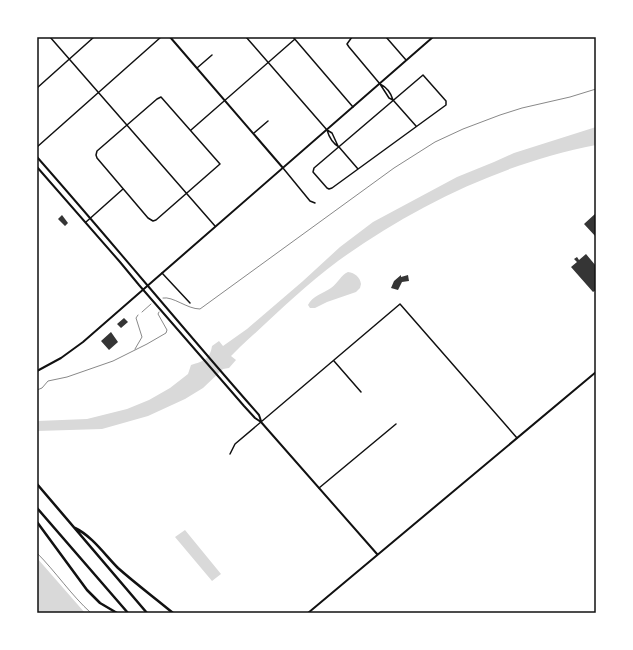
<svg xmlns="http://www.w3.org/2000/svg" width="633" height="650" viewBox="0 0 633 650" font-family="Overpass,sans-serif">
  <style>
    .water { fill: #d9d9d9 }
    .building { fill: #353535 }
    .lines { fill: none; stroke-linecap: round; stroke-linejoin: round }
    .path { stroke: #111; stroke-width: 0.5 }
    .minor { stroke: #111; stroke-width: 1.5 }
    .tertiary { stroke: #111; stroke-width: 2 }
    .primary { stroke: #111; stroke-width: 2 }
    .motorway { stroke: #111; stroke-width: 2.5 }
    .neatline { fill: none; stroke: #111; stroke-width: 1.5 }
  </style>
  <rect width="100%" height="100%" fill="#fff"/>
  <path class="water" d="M596,127V145C503,163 414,206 338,261C303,287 272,318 240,347L231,356L236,360L229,368L223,369L203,388L185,399L148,416L102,429L37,431V421L87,419L127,409L149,400L170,388L188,374L191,365C204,361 210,359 212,346L219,341L223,346L247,329L303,281L340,247L373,222L457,177L494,162L514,153Z
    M348,272C355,273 360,277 361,284L360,288L356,292L327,302L315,308H310L308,305C312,296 324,293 331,288C338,283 341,275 348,272Z
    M185,530L221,574L212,581L175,537Z
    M37,558L85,613H37Z"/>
  <path class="building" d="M596,213V237L584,224Z
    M62,215L68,223L65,226L58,219Z
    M586,254L596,266V290L593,292L571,267L577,262L574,259L577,257L579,260Z
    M401,275V277L408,275L409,281L402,282L398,290L391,288L394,281Z
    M124,318L128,322L121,328L117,324Z
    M111,332L118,342L109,350L101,341Z"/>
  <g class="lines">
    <path class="path" d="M163,298C173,296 187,309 200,309L394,168L435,142L463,129L500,115L522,108L570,97L596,89
      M142,312L151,304
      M135,349L142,337L136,318L138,315
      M37,390L42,388L48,381L67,377L113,361L147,344L166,333L167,330L158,314L159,312
      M37,553C56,572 71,595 91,613"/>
    <path class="minor" d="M50,37L215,226
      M246,37L327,130L332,133L338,146
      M293,37L353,107
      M352,37L347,44L349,47L380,84C386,87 391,93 393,100
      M386,37L406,60
      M197,68L212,55
      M423,75L446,101V105L332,188L329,189L327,188L313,172L314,168Z
      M380,84L389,98L393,100L416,126
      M37,88L94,37
      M161,97L220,164L156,220L153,221L148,218L97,158L96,155L97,151L157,99Z
      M191,130L295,39
      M327,130C329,137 332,143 339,147L358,169
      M254,133L268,121
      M37,147L161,37
      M283,168L310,201L315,203
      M86,222L123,189
      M162,273L190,303
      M334,361L361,392
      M230,454L235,444L400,304L517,438
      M319,488L396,424"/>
    <path class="tertiary" d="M170,37L283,168
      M37,371L61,358L83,342L433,37"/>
    <path class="primary" d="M37,157C112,242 184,330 259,415L261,421
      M37,167L120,262L139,285L244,406L255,418L261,422L377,554
      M308,613L596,372"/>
    <path class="motorway" d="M37,484L147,613
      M37,508L128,613
      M37,522L87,590L100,603L117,613
      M75,528C92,536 105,555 118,568C136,584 155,598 173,613"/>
  </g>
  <rect width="633" height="650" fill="none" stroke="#ffffff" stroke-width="76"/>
  <rect x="38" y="38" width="557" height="574" class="neatline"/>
</svg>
